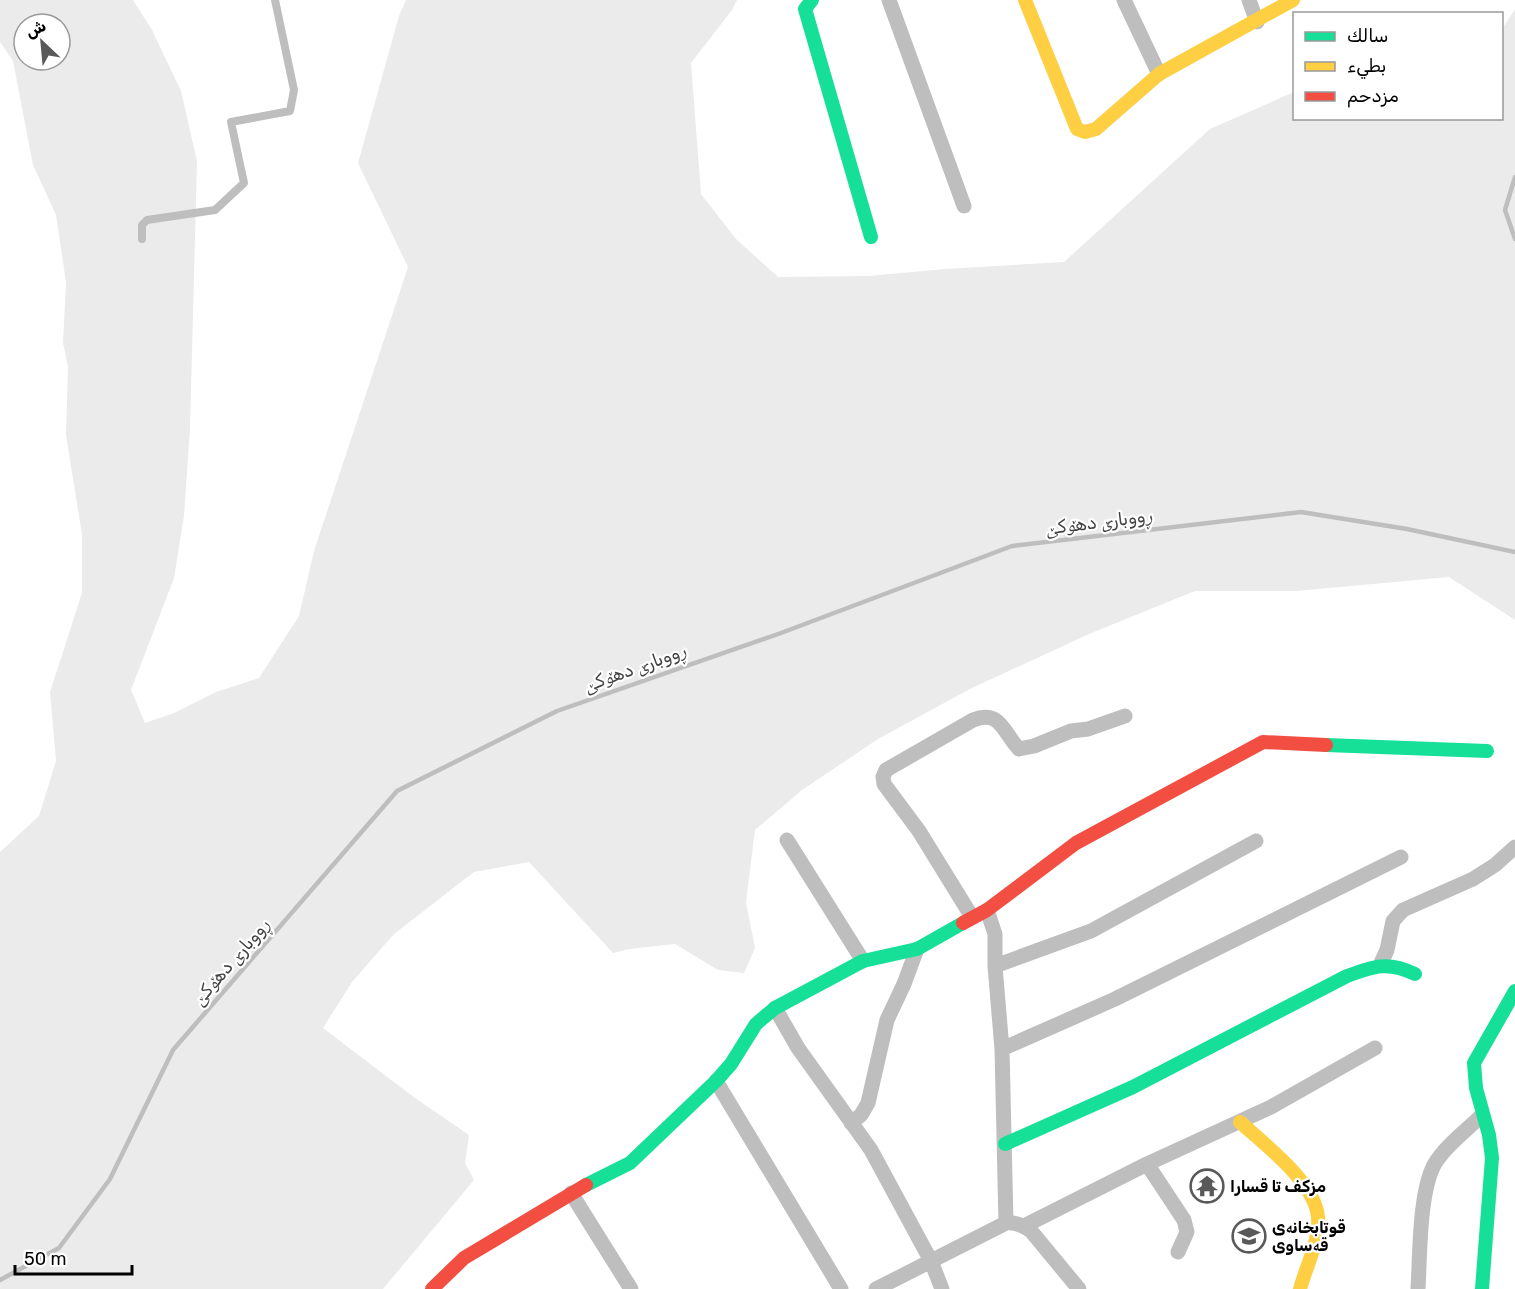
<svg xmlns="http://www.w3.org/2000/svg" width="1515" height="1289" viewBox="0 0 1515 1289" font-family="Rubik,'Noto Naskh Arabic',sans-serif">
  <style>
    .green { fill: #ebebeb; fill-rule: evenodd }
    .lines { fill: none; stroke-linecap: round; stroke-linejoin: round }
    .stream { stroke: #bebebe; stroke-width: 4.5 }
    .lane { stroke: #bebebe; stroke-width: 8 }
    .street { stroke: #bebebe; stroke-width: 15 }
    .fast { stroke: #16e098; stroke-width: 14 }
    .slow { stroke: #ffcf43; stroke-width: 14 }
    .jam { stroke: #f24e42; stroke-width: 14 }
    .labels { text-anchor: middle; stroke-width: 4.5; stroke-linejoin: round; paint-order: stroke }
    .poi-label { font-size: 16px; font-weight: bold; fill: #000; stroke: #fff; text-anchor: start }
    .water-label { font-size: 18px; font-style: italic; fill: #434343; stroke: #fff }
  </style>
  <rect width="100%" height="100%" fill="#fff"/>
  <path class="green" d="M0,0H133L152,30L181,91L197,161L190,429L184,516L174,578L131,690L145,723L174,713L216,692L259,678L299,616L314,551L408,267L358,163L399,16L406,0H737L732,10L691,63L701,194L736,239L778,277L868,276L945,269L1064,262L1210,129L1294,92V118H1502V29L1515,9V620L1449,577L1296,591H1195L1089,634L970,689L878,739L802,790L755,830L746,902L755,948L744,973L718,970L675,944L629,949L613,953L529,862L474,872L394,934L352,982L323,1028L415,1098L469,1135L465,1163L474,1180L383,1289H0V852L39,816L56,761L50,692L82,593V535L66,435L68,367L63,343L66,282L56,215L33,165L13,61L0,42ZM24,24H60V60H24Z"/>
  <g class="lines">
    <path class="stream" d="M1515,177L1505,210L1515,239
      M0,1280L59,1248L110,1179L173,1050L397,791L557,711L781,633L1012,546L1301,512L1407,529L1515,552"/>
    <path class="lane" d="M142,239V225L147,220L215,210L244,183L231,122L290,111L294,90L275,0"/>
    <path class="street" d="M889,0L964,206
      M1124,0L1159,74
      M1249,0L1257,22
      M787,840L863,961
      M987,910L995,934V966L1002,1049L1006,1223
      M972,917L919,831L884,784L883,777L886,770L973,720C1000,709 1003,732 1019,749L1034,746L1071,731L1088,729L1125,716
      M1381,963L1387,950L1393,921L1403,910L1473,879L1495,865L1515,847
      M995,966L1091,931L1256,841
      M775,1008L798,1048L871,1150L931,1261L942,1289
      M1002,1049L1115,999L1401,857
      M716,1081L841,1289
      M851,1123L861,1115L868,1103L887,1020L904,984L917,949
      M1147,1164L1184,1220L1187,1232L1178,1252
      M571,1193L631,1289
      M1024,1226L1147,1164L1271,1107L1375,1048
      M876,1289L1006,1223C1016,1222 1023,1225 1031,1231L1079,1289
      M1418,1289C1420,1256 1419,1194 1434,1165C1445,1146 1466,1131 1482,1115"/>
    <path class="fast" d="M812,0L805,9L871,237
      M1326,745L1487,751
      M1005,1144L1133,1087L1347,976C1374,966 1388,961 1415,974
      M586,1185L630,1163L716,1081L731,1064L756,1024L775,1008L863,961L917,949L963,923
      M1482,1289L1492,1158L1489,1135L1476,1088L1474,1063L1515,991"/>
    <path class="slow" d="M1025,0L1077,129L1085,132L1096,129L1159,74L1293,0
      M1240,1122C1265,1145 1315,1182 1318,1217C1320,1240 1306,1267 1300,1289"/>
    <path class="jam" d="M963,923L987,910L1076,843L1263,742L1326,745
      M432,1289L464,1258L586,1185"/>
  </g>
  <defs>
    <g id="temple-ring" transform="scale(1.725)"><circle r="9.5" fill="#fff" stroke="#595959" stroke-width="1.5"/><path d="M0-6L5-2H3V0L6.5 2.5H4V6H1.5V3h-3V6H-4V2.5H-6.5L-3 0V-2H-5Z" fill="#595959"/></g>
    <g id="school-ring" transform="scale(1.725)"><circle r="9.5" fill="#fff" stroke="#595959" stroke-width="1.5"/><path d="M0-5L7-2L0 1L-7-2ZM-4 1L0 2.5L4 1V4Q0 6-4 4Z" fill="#595959"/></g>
  </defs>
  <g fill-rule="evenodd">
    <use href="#temple-ring" x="1207" y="1186"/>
    <use href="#school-ring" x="1249" y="1236"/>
  </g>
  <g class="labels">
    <g class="poi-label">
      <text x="1230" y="1192">مزكف تا قسارا</text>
      <text x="1272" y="1233">قوتابخانەی<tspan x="1272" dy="18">قەساوی</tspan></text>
    </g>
    <g class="water-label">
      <text transform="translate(1099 522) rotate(-7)" y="6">ڕووبارێ دهۆكێ</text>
      <text transform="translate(635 668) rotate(-20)" y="6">ڕووبارێ دهۆكێ</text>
      <text transform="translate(231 962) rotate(-49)" y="6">ڕووبارێ دهۆكێ</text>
    </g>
  </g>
  <rect x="1293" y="12" width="210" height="108" fill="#ffffff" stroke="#999999" stroke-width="1.5"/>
  <rect x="1305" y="32" width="30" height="9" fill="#16e098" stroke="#999999" stroke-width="1.5"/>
  <text x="1347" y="42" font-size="18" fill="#000000">سالك</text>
  <rect x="1305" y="62" width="30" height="9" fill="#ffcf43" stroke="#999999" stroke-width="1.5"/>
  <text x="1347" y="72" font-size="18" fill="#000000">بطيء</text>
  <rect x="1305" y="92" width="30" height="9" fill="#f24e42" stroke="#999999" stroke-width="1.5"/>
  <text x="1347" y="102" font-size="18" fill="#000000">مزدحم</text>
  <g transform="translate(42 42) rotate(334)"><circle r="28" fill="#ffffff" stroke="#999999" stroke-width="1.5"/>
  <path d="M0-4.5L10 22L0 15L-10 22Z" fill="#595959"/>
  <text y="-9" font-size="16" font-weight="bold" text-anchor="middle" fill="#000000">ش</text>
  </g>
  <path d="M15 1265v9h117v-9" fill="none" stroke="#000000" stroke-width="3"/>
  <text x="24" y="1265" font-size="18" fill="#000000" stroke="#ffffff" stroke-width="4.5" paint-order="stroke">50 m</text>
</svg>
